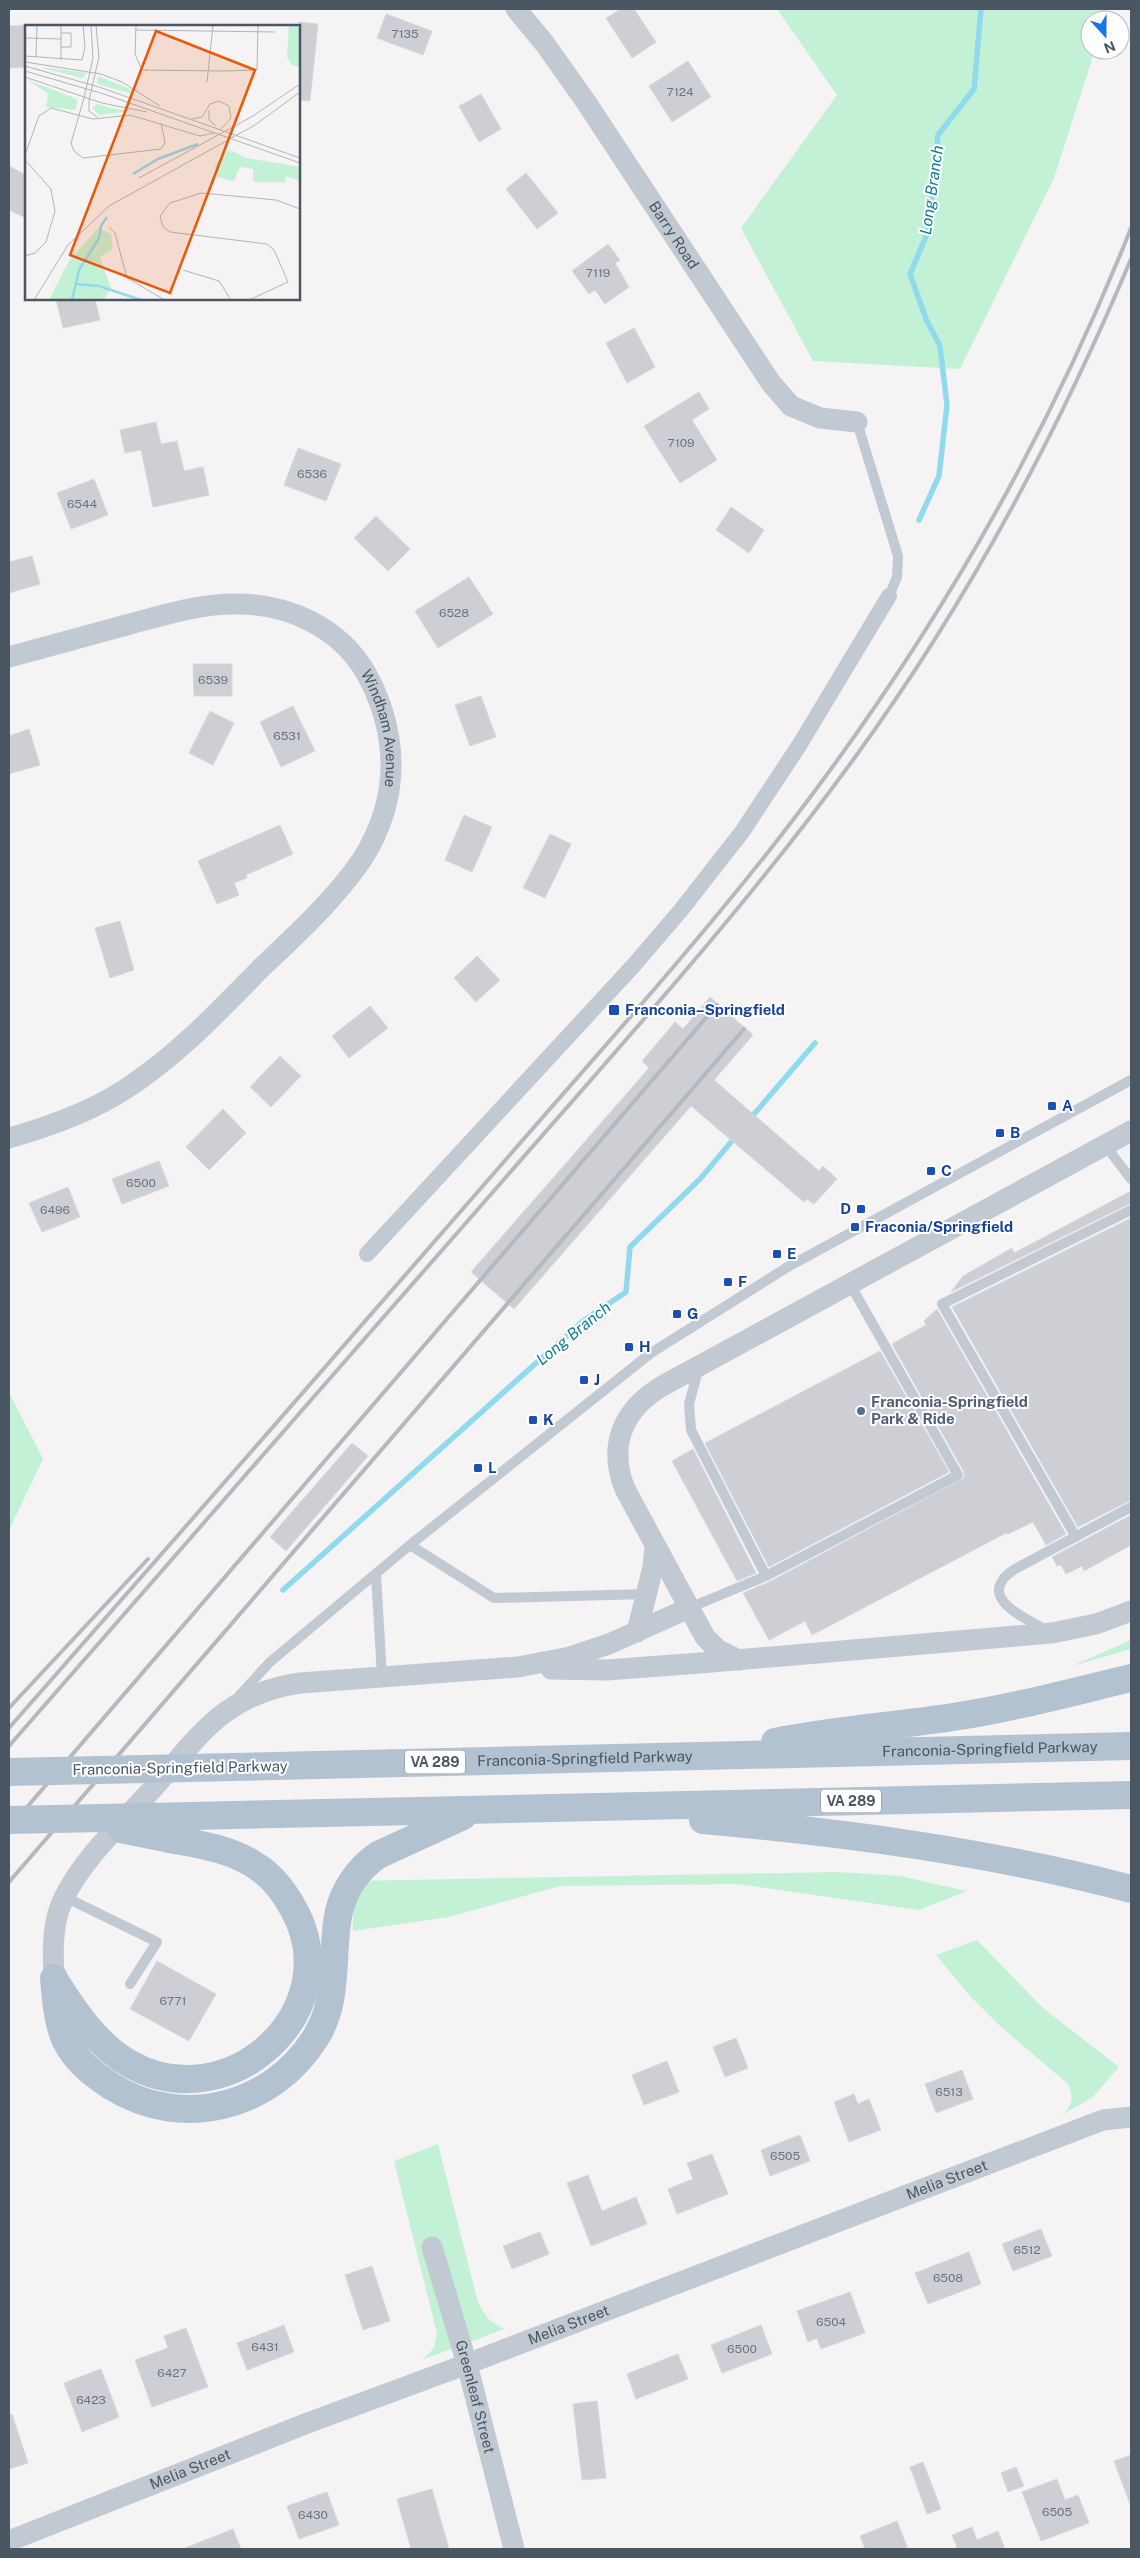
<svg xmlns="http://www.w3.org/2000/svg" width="1140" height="2558" viewBox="0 0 1140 2558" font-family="'Public Sans',sans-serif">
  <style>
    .green { fill: #c3f1d5 }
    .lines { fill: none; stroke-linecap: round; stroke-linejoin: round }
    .stream { stroke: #90daee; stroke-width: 5.5 }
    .building { fill: #cdcfd5; stroke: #d7d9de }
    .service { stroke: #c1cad2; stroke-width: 10 }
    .pedestrian { stroke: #c1cad2; stroke-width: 16 }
    .minor { stroke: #c1cad2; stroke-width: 21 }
    .primary { stroke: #b3c2d1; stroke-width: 28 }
    .rail { stroke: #b5b8bd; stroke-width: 4 }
    .primary-bridge { stroke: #b3c2d1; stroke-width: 28 }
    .transit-dot { fill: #1a4fb4; stroke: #fff; stroke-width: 2 }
    .service-dot { fill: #5c6f8a; stroke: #fff; stroke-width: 2 }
    .labels { text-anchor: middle; stroke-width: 4; stroke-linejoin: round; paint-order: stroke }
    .number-label { font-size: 12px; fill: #6b747e }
    .shield { fill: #fff; stroke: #808990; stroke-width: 1 }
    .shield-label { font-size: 14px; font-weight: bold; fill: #4a5661 }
    .street-label { font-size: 15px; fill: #4a5661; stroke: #fff }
    .transit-label { font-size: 15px; font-weight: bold; fill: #164399; stroke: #fff; text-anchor: start }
    .service-label { font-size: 15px; font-weight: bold; fill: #4e5e75; stroke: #fff; text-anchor: start }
    .water-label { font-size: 16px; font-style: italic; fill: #0c7c9b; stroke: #fff }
    .inset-river { fill: none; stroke: #90daee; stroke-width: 2.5 }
    .inset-road { fill: none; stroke: #b1b4b9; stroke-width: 1 }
    .view { fill: #e8590c; fill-opacity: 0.15; stroke: #e8590c; stroke-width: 2.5 }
    .inset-edge { fill: none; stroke: #4a5661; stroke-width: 2.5 }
  </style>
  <rect width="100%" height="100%" fill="#f5f3f3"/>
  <path class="green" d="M777,9H1108L1105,20H1090V50H1095L1054,178L960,369L813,361L741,228L837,95Z
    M9,1392L43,1459L9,1530Z
    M1131,1640V1649L1072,1666Z
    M838,1872L900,1876L967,1891L919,1910L738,1884L560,1886L449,1917L353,1931L352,1881Z
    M977,1940L1043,2008L1119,2067L1093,2097L1060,2116C1072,2108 1075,2096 1067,2083L1001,2027L970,1996L936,1955Z
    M438,2144L478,2303L489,2320L504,2329L422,2360L434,2348L437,2333L394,2161Z"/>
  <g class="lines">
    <path class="stream" d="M919,520L939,476L947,405L940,346L926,319L910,274L928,232L938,135L974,89L981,9
      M749,1120L815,1043
      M283,1590L583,1321L626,1292L630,1247L700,1179L737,1135"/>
  </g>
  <path class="building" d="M621,9H634L656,42L632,58L606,18Z
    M386,14L432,31L423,55L377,38Z
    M299,22L318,24L310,101L299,100Z
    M26,25V67L9,68V26Z
    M688,61L711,97L672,122L649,86Z
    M481,94L501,129L479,142L459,106Z
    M9,166L26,175V218L9,210Z
    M526,173L558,213L537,229L506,189Z
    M608,244L620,260L615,263L629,287L605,304L595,290L589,294L572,271Z
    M56,299H95L100,320L63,328Z
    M634,328L655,367L627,383L606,343Z
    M699,392L709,409L692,420L717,460L680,483L644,426Z
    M156,422L161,444L177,441L184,471L203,467L209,495L153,507L141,450L125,453L120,430Z
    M298,448L341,464L326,501L284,485Z
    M94,479L108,515L71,529L57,493Z
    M731,507L764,530L749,553L716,530Z
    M376,516L410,549L388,571L354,538Z
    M32,556L40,584L9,593V562Z
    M469,577L493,614L438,648L415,611Z
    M193,664H232V696H194Z
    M481,696L496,737L470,746L455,705Z
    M293,706L315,751L281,767L260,722Z
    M210,711L234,723L213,765L189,753Z
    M29,729L40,765L9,774V736Z
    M464,815L492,827L472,872L445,860Z
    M280,825L293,854L246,875L247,878L234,883L239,895L217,904L198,861Z
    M550,834L571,844L545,898L523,888Z
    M120,921L134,970L110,978L95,928Z
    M477,956L500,980L476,1002L454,978Z
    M710,997L753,1035L714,1080L819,1171L823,1166L837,1179L814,1204L807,1199L804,1202L691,1106L514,1309L471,1272L649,1068L642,1061L675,1022L683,1029Z
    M370,1006L388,1028L349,1058L332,1036Z
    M280,1056L301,1076L271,1107L250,1087Z
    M223,1109L246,1133L209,1170L186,1147Z
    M159,1161L169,1186L122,1204L112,1179Z
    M68,1187L80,1217L42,1232L29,1203Z
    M1131,1191V1203L951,1292L963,1276L1012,1248L1014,1253Z
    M1131,1218V1500L1078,1527L952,1307Z
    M937,1309L1066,1534L1046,1545L1033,1522L1008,1534L1006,1533L812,1635L805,1621L769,1640L743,1593L769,1582L964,1478V1472L892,1344L926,1325L924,1321Z
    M880,1351L949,1472L769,1567L705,1443Z
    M352,1443L368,1456L286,1551L270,1537Z
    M693,1449L756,1573L737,1581L672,1461Z
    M1131,1515V1545L1084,1571L1082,1566L1066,1574L1061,1565L1057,1566L1052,1557Z
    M157,1961L216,1994L189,2041L130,2009Z
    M736,2038L748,2068L725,2077L713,2047Z
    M667,2061L679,2092L644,2105L632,2075Z
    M962,2070L973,2099L936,2113L925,2084Z
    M854,2094L858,2104L869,2099L881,2130L849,2142L834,2102Z
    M800,2135L810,2161L770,2176L761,2150Z
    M712,2154L728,2194L677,2214L668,2189L693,2179L687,2163Z
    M588,2175L602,2211L636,2197L647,2224L591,2246L567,2183Z
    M1041,2229L1052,2256L1013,2271L1002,2244Z
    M540,2232L549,2254L512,2269L503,2246Z
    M969,2252L981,2284L928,2304L915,2273Z
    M372,2266L390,2321L363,2330L345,2275Z
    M850,2292L865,2333L821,2349L817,2338L808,2342L797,2311Z
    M284,2325L294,2352L247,2370L237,2343Z
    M761,2325L772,2354L722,2373L711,2345Z
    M186,2328L208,2387L152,2407L135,2360L168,2348L164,2336Z
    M678,2354L688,2379L636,2399L627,2374Z
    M101,2369L119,2417L82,2432L64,2383Z
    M597,2401L606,2478L582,2480L573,2404Z
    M12,2414L28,2463L9,2469V2415Z
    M1131,2455V2504H1130L1114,2461Z
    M923,2462L941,2509L927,2514L910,2467Z
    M1016,2467L1024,2486L1008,2492L1001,2473Z
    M1057,2479L1065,2500L1078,2495L1089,2523L1041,2541L1022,2492Z
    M432,2489L449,2549H411L397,2499Z
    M327,2492L339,2525L299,2539L287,2506Z
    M897,2521L908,2549H865L860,2536Z
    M972,2527L977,2540L998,2531L1005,2549H955L957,2547L952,2535Z
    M233,2529L241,2549H185V2548Z"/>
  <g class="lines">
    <path class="service" d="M857,422L898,556L897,577L889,596
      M1105,1145L1131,1179
      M699,1367L689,1404L691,1430L766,1576
      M1076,1537L942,1304L1131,1210
      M410,1545L494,1598L647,1594
      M376,1575L382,1676
      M689,1608L766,1576L958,1475L850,1284
      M1047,1630C1024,1618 973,1596 1015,1569L1131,1507
      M238,1697L270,1662L410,1545L651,1353L786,1268L1131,1080
      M65,1897L157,1942L130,1984"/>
    <path class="pedestrian" d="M367,1254L634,965L681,910L742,832L800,744L889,596"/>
    <g class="minor">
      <path id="s1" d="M516,9L545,44L586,102L771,383L791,406L820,418L857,422"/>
      <path id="s2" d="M9,657C49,646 90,635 130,624C165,615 201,603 238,604C289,604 340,628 366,673C389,714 398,762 385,809C380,826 371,846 361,861C334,900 296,935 261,968C219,1011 176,1057 124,1090C90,1112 48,1127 9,1138"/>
      <path d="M637,1632L653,1567L655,1546"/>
      <path d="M739,1660L718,1650L705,1637L625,1489C607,1444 624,1408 664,1385L1131,1131"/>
      <path d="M551,1669L607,1670L700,1663L1052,1633L1096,1624L1131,1611"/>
      <path d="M54,1978C53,1955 52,1932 59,1910C75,1865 124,1821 156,1785C177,1761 198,1733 224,1713C246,1697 273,1687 300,1683L518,1667L570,1657L609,1644L689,1608"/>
      <path id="s3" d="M432,2247L467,2364L514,2549"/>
      <path id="s4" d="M9,2541L305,2424L467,2364L1103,2120L1131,2117"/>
    </g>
    <g class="primary">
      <path d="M775,1742C834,1730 894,1726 953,1717C1013,1708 1072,1692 1131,1678"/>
      <path id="s5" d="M234,1767L1131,1746"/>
      <path d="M192,1816L1131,1795"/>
      <path d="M703,1820C848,1833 991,1852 1131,1889"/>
      <path d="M54,1978C56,1999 57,2022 66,2041C76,2061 93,2074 111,2086C182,2131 273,2107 316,2037C340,1999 330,1953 339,1911C345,1888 359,1868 378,1855L463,1816"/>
      <path d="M57,1984C76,2014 98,2046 130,2064C230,2120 350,2009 293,1908C284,1892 274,1878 259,1868C233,1849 201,1845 170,1839"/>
    </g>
    <path class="rail" d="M9,1708L148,1559
      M9,1728C171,1543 334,1358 495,1172C592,1060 692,950 783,833C926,648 1045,445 1131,228
      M9,1746C167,1564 327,1382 486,1200C611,1056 741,914 853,760C966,605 1057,435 1131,259
      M9,1828L717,1005
      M9,1882L744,1029"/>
    <path class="primary-bridge" d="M9,1772L234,1767
      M9,1820L192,1816
      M121,1829L170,1839"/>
  </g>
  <g class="transit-dot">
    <rect x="608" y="1004" width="12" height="12" rx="2.5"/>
    <rect x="1047" y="1101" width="10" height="10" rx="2.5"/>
    <rect x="995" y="1128" width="10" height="10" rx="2.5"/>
    <rect x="926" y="1166" width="10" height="10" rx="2.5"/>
    <rect x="856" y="1204" width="10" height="10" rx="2.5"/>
    <rect x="850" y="1222" width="10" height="10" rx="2.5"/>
    <rect x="772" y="1249" width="10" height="10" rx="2.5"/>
    <rect x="723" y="1277" width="10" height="10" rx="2.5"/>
    <rect x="672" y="1309" width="10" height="10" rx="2.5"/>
    <rect x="624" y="1342" width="10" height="10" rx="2.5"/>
    <rect x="579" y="1375" width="10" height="10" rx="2.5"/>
    <rect x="528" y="1415" width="10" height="10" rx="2.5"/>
    <rect x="473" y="1463" width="10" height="10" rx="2.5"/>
  </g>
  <circle class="service-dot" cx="861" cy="1411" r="5"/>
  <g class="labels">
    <g class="number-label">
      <text x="405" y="38">7135</text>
      <text x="680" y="96">7124</text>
      <text x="598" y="277">7119</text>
      <text x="681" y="447">7109</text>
      <text x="312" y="478">6536</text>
      <text x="82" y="508">6544</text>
      <text x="454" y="617">6528</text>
      <text x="213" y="684">6539</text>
      <text x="287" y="740">6531</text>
      <text x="141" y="1187">6500</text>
      <text x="55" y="1214">6496</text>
      <text x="173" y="2005">6771</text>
      <text x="949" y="2096">6513</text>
      <text x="785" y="2160">6505</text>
      <text x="1027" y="2254">6512</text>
      <text x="948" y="2282">6508</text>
      <text x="831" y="2326">6504</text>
      <text x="265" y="2351">6431</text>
      <text x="742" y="2353">6500</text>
      <text x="172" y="2377">6427</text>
      <text x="91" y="2404">6423</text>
      <text x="1057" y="2516">6505</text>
      <text x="313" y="2519">6430</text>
    </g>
    <g class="shield">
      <rect x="405" y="1750.5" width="60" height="23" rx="4"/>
      <rect x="821" y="1789.5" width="60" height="23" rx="4"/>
    </g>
    <g class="shield-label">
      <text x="435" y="1767">VA 289</text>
      <text x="851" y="1806">VA 289</text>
    </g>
    <g class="street-label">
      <text dy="5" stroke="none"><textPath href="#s1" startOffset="276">Barry Road</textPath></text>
      <text dy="5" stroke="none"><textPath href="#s2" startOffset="446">Windham Avenue</textPath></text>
      <text dy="5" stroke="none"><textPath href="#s5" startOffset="756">Franconia-Springfield Parkway</textPath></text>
      <text dy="5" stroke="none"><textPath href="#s5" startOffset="351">Franconia-Springfield Parkway</textPath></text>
      <text transform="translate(180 1768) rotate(-1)" y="5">Franconia-Springfield Parkway</text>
      <text dy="5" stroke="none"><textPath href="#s4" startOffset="1005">Melia Street</textPath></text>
      <text dy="5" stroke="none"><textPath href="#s4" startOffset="600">Melia Street</textPath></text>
      <text dy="5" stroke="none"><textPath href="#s3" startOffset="156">Greenleaf Street</textPath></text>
      <text dy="5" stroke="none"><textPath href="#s4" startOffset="195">Melia Street</textPath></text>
    </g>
    <g class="transit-label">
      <text x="625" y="1015">Franconia–Springfield</text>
      <text x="1062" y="1111">A</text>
      <text x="1010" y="1138">B</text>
      <text x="941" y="1176">C</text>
      <text x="851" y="1214" text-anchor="end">D</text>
      <text x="865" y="1232">Fraconia/Springfield</text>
      <text x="787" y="1259">E</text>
      <text x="738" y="1287">F</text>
      <text x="687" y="1319">G</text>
      <text x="639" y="1352">H</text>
      <text x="594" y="1385">J</text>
      <text x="543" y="1425">K</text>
      <text x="488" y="1473">L</text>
    </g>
    <g class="service-label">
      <text x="871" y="1407">Franconia-Springfield<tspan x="871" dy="17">Park &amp; Ride</tspan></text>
    </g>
    <g class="water-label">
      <text transform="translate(931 190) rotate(-82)" y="6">Long Branch</text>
      <text transform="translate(573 1333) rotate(-39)" y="6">Long Branch</text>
    </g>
  </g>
  <g transform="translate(25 25)">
    <rect width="275" height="275" fill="#f5f3f3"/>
    <path d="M264,0H275V42L267,40L262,32ZM17,43H24L62,48L57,53ZM73,51L105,64L108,69L72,59ZM0,54L52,74L51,85L21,82L23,68ZM72,79L90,84L107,86L74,90L67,83ZM204,125L222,133L275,142V156L261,151L260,157H228V144L215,142L209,156L191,152L190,139ZM73,203L86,209L88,223L75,232L86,263L79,275H24L44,236Z" fill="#c3f1d5"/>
    <path class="inset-river" d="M108,149L133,134L173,119M51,259L74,261L116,275M47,275L54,245L74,213L76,201L82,192"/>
    <path class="inset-road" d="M111,0L110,29L117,45L199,46L232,45L233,0M111,5L250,7M0,13L36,14M36,22H46V8H36M0,31L57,35L60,22L58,0M11,32L12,0M36,35V0M0,37L76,49L97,57L135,81M0,41L74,62L275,133M0,46L79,69L275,138M0,52L77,78L122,87M182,57L188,0M59,73L46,118L49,126L58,133L136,124L140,118L136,98M59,73L68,33L66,0M64,75V86L72,92M64,75L74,32L71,0M184,85V95L191,101M167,94L177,92L185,79L194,76L204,81L206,93M195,105L206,93M0,130L14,91L26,83L68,94L105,90L175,111L189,108M0,135L26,164L30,186L21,217L10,228L0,231M114,153L228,91L275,59M84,202L90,208L102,253L140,275M158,245L194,256L206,275M263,257L249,225L242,219L145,207L138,202L135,191L145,178L176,168L251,175L275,184M9,275L43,220L84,181L230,100L275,67M224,275L263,257"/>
    <path class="view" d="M131,6L230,45L145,268L45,230Z"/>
    <rect width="275" height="275" class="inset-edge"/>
  </g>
  <rect width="1140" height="2558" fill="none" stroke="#4a5661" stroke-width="20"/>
  <g transform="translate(1105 35) rotate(159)"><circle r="24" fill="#ffffff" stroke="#b7bbc0"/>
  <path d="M0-4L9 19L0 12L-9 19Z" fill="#1a73e8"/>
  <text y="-8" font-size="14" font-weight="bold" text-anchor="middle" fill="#4a5661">N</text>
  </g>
</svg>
